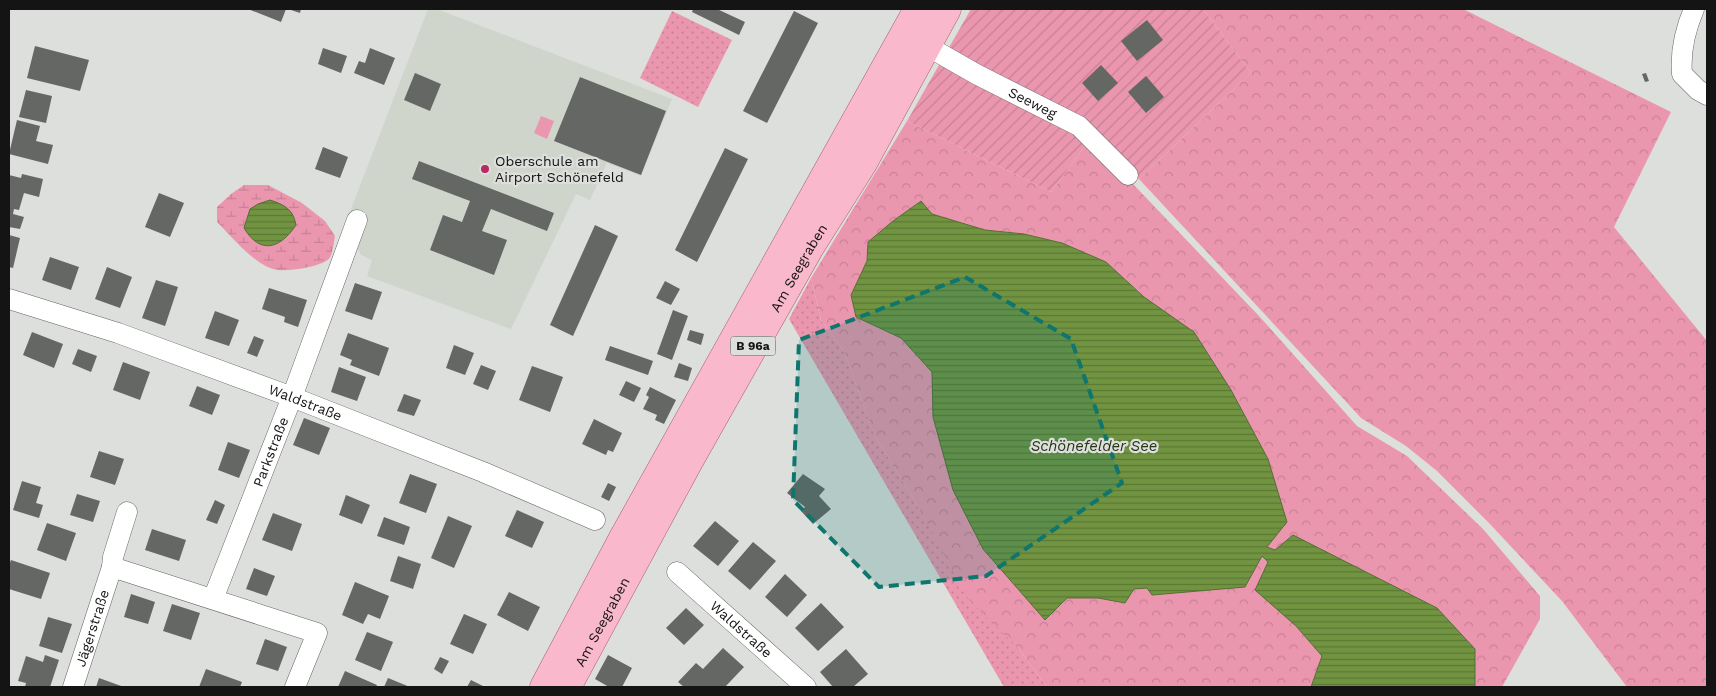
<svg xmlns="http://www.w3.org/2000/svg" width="1716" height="696" viewBox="0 0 1716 696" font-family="'Work Sans',sans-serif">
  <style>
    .built { fill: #d0d5cb }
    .grass { fill: url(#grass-dots) }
    .forest { fill: url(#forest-crowns) }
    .wetland { fill: url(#wetland-marsh) }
    .garden { fill: url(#garden-furrows) }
    .pitch { fill: #eb96af }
    .water { fill: url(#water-rules); stroke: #556e33 }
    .building { fill: #656764 }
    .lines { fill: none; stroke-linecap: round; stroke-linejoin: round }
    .street-casing { stroke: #656663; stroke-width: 21 }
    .primary-casing { stroke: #a75f76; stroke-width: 29 }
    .street { stroke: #fff; stroke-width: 20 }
    .primary { stroke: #fab8cd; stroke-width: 28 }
    .marked { fill: #0f766e; fill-opacity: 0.2; stroke: #0f766e; stroke-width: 4; stroke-dasharray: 10 6; stroke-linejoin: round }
    .poi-dot { fill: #b62b64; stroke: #dddfdc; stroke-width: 2 }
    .labels { text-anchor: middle; stroke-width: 4.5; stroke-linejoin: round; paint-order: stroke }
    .shield { fill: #dddfdc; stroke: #50514f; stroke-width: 1 }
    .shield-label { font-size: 12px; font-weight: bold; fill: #131413 }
    .street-label { font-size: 14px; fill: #131413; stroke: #dddfdc }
    .poi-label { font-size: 14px; fill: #131413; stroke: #dddfdc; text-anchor: start }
    .water-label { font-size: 15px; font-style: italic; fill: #253411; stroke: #dddfdc }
  </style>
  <defs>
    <pattern id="grass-dots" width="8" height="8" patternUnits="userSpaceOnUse" patternTransform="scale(1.25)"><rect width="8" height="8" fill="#eb96af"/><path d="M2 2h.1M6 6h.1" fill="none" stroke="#c98096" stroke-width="1.8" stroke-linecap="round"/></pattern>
    <pattern id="forest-crowns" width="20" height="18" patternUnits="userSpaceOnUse" patternTransform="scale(1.25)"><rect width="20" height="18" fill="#eb96af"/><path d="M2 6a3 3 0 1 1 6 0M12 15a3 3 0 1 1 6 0" fill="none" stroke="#c98096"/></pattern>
    <pattern id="wetland-marsh" width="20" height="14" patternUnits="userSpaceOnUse" patternTransform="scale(1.25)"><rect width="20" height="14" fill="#eb96af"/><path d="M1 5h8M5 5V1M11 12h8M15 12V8" fill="none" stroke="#c98096"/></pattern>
    <pattern id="garden-furrows" width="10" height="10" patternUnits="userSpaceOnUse" patternTransform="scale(1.25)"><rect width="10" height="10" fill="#eb96af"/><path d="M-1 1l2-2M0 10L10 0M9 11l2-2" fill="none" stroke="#c98096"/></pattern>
    <pattern id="water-rules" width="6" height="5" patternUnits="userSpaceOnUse" patternTransform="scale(1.25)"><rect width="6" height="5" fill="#719441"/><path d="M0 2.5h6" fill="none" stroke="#5c7835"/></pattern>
  </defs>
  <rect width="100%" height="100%" fill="#dddfdc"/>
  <path class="built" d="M428,9H437L672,99L641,176L607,163L590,200L576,194L511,329L367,276L372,260L361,255L357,247L348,217Z"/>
  <path class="grass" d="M672,11L732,40L698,107L640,78Z
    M811,278L821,320L844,351L874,434L919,508L1018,648L1047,687H1004L789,319Z"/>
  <path class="forest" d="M1203,9H1463L1671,112L1614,227L1707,341V687H1627L1562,601L1489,523L1437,471L1406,446L1361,418L1350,406L1139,179L1251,73Z
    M907,121L1051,192L1087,143L1132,183L1259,316L1357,426L1407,456L1483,529L1540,596V619L1502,687H1475V649L1267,547L1144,297L1106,262L1062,243L1024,234L985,230L932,214L920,201L868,242L867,261L851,295L856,317L901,338L933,372V417L1045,620L1067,598H1098L1125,603L1134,589L1148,588L1152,595L1179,592L1262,556L1268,562L1296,626L1322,656L1311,687H1047L1018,648L968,599L919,508L874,434L844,351L821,320L811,278Z"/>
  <path class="wetland" d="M244,185H268L302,203L325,221L335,236C331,259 333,261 309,267C299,269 287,271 278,270C257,268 232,237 217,222V207L231,194Z"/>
  <path class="garden" d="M971,9H1203L1251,73L1139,179L1087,143L1051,192L907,121Z"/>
  <path class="pitch" d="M541,116L554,121L547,139L534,133Z"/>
  <path class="water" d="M270,200C285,205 293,209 296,225C280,249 260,255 244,228L250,209L258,204Z
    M921,201L932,214L985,230L1024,234L1062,243L1106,262L1144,297L1194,332L1231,390L1268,459L1287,522L1267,547L1275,550L1293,535L1437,608L1475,649V687H1311L1322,656L1296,626L1255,590L1268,562L1262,556L1245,587L1152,595L1147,588L1134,589L1125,603L1098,598H1067L1045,620L983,549L953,490L933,417L932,372L901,338L856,317L851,295L867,261L868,242L893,221Z"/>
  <path class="building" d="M248,9H286L281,22Z
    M288,9H301L300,13Z
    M693,9H717L745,22L739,35L692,12Z
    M794,11L818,23L767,123L743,111Z
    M1147,20L1163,40L1137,61L1121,41Z
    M35,46L89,60L80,91L27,78Z
    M323,48L347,56L341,73L318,64Z
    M370,48L395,58L384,85L354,73L359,61L365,63Z
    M1101,65L1118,83L1098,101L1082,83Z
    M415,73L441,84L430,111L404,100Z
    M1646,73L1649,81L1645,82L1642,74Z
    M1146,76L1164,97L1146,113L1128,92Z
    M580,77L666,111L641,175L554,141Z
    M26,90L52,96L46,123L19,117Z
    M17,120L40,126L36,141L53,145L48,164L9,154Z
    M323,147L348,157L340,178L315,169Z
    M725,148L748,159L697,262L675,250Z
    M419,161L554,213L547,231L491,209L482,231L507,240L494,275L430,250L443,215L462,222L470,201L412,179Z
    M22,174L43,179L39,197L24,193L19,210L14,209L13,214L24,217L20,229L9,227V175L21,178Z
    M159,193L184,203L170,237L145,227Z
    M595,225L618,236L573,336L550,325Z
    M9,235L20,238L13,268L9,267Z
    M50,257L79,267L71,290L42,280Z
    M107,267L132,277L120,308L95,299Z
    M156,280L178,287L165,326L142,318Z
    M665,281L680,289L671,305L656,298Z
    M355,283L382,292L372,320L345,311Z
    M269,288L307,300L298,327L284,322L285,317L262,309Z
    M673,310L688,316L672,360L657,354Z
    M215,311L239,320L229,346L205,338Z
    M690,330L704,334L701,345L687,340Z
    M32,332L63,344L54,368L23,355Z
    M348,333L389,348L379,376L350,365L352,360L340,355Z
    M254,336L264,340L257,357L247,353Z
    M454,345L474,353L465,375L446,368Z
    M610,346L653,361L648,375L605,360Z
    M78,349L97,356L91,372L72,364Z
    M123,362L150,372L140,400L113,390Z
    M679,363L692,368L688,381L674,377Z
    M481,365L496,371L488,390L473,384Z
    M532,366L563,377L550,412L519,400Z
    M339,367L366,377L357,401L331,392Z
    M626,381L641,388L634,402L619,395Z
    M197,386L220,395L212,415L189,406Z
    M650,387L676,400L664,424L655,420L657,415L643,409L649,397L646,395Z
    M404,394L421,400L414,416L397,411Z
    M304,418L330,428L319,455L293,445Z
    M594,419L622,433L613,452L608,450L606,455L582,444Z
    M228,442L250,450L239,478L218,470Z
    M99,451L124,459L115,485L90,477Z
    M410,474L437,484L426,513L399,503Z
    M803,474L825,489L819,496L831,509L813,524L801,511L805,507L787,493Z
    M22,481L41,487L36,503L43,505L39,518L13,510Z
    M608,483L616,487L609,501L601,497Z
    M77,494L100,501L93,522L70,515Z
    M346,495L370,505L362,524L339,515Z
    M215,500L225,505L217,524L206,520Z
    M517,510L544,522L532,548L505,536Z
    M273,513L302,524L292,551L262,540Z
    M448,516L472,526L454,568L431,558Z
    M384,517L410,527L404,545L377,536Z
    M715,521L739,541L718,566L693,546Z
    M47,523L76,533L66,561L37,550Z
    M152,529L186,540L179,561L145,550Z
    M753,542L776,561L750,590L728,571Z
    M398,556L421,564L413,589L390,581Z
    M11,560L50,573L41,599L9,589V565Z
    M254,568L275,576L267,596L246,589Z
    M785,574L807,595L787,617L765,597Z
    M355,582L389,596L380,619L368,614L363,624L342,615Z
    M509,592L540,607L528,631L497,615Z
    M131,594L155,602L148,624L124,617Z
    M821,603L844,627L818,651L795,628Z
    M172,604L200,613L191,640L163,631Z
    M686,608L704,625L684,645L666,628Z
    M464,614L487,624L473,654L450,644Z
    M48,617L72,624L62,653L39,646Z
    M367,632L393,642L381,671L355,660Z
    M265,639L287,647L278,671L256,664Z
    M723,648L744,667L725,687H684L678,682L696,663L703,669Z
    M846,649L868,674L853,687H833L820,672Z
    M45,655L59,660L50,687H25L26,683L18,681L26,656L43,662Z
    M608,655L632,668L622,687H609L595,679Z
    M440,657L449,661L442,674L434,669Z
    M206,669L242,682L240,687H199Z
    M345,671L377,685L376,687H338Z
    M99,678L124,687H96Z
    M388,678L410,687H384Z
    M471,680L485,687H467Z"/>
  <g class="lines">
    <g class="street-casing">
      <g id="street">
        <path d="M1694,9C1685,30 1680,50 1682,74L1698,90L1707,95"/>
        <path id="s1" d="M927,46L976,74L1079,126L1128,175"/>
        <path id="s2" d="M9,299L118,333L292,397L483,472L595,520"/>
        <path d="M112,567L113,557L127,512"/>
        <path id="s3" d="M677,572L806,687"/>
        <path id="s4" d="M213,599L292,397L357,220"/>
        <path id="s5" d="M73,687L112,567L317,633L295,687"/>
      </g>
    </g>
    <g class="primary-casing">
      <g id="primary">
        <path d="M544,687L623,538L918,9"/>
        <path id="s6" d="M567,687L689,461L810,247L863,163L947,9"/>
      </g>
    </g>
    <use href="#street" class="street"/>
    <use href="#primary" class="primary"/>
  </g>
  <path class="marked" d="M965,277L1071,339L1122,483L986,576L879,587L793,500L799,340Z"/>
  <circle class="poi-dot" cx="485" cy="169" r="5"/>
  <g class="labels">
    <rect class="shield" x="730.5" y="336.5" width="45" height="19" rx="4"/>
    <g class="shield-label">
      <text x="753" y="350">B 96a</text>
    </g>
    <g class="street-label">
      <text dy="5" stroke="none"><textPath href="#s1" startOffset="120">Seeweg</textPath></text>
      <text dy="5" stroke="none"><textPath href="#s6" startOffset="479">Am Seegraben</textPath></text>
      <text dy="5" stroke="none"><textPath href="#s2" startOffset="314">Waldstraße</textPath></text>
      <text dy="5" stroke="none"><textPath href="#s4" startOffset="158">Parkstraße</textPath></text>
      <text dy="5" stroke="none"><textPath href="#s6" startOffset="74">Am Seegraben</textPath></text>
      <text dy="5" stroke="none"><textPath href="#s5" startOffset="62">Jägerstraße</textPath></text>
      <text dy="5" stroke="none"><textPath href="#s3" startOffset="86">Waldstraße</textPath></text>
    </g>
    <g class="poi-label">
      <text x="495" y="166">Oberschule am<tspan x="495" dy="16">Airport Schönefeld</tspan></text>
    </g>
    <g class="water-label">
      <text x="1094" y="451">Schönefelder See</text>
    </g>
  </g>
  <rect width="1716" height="696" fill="none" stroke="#131413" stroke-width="20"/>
</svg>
